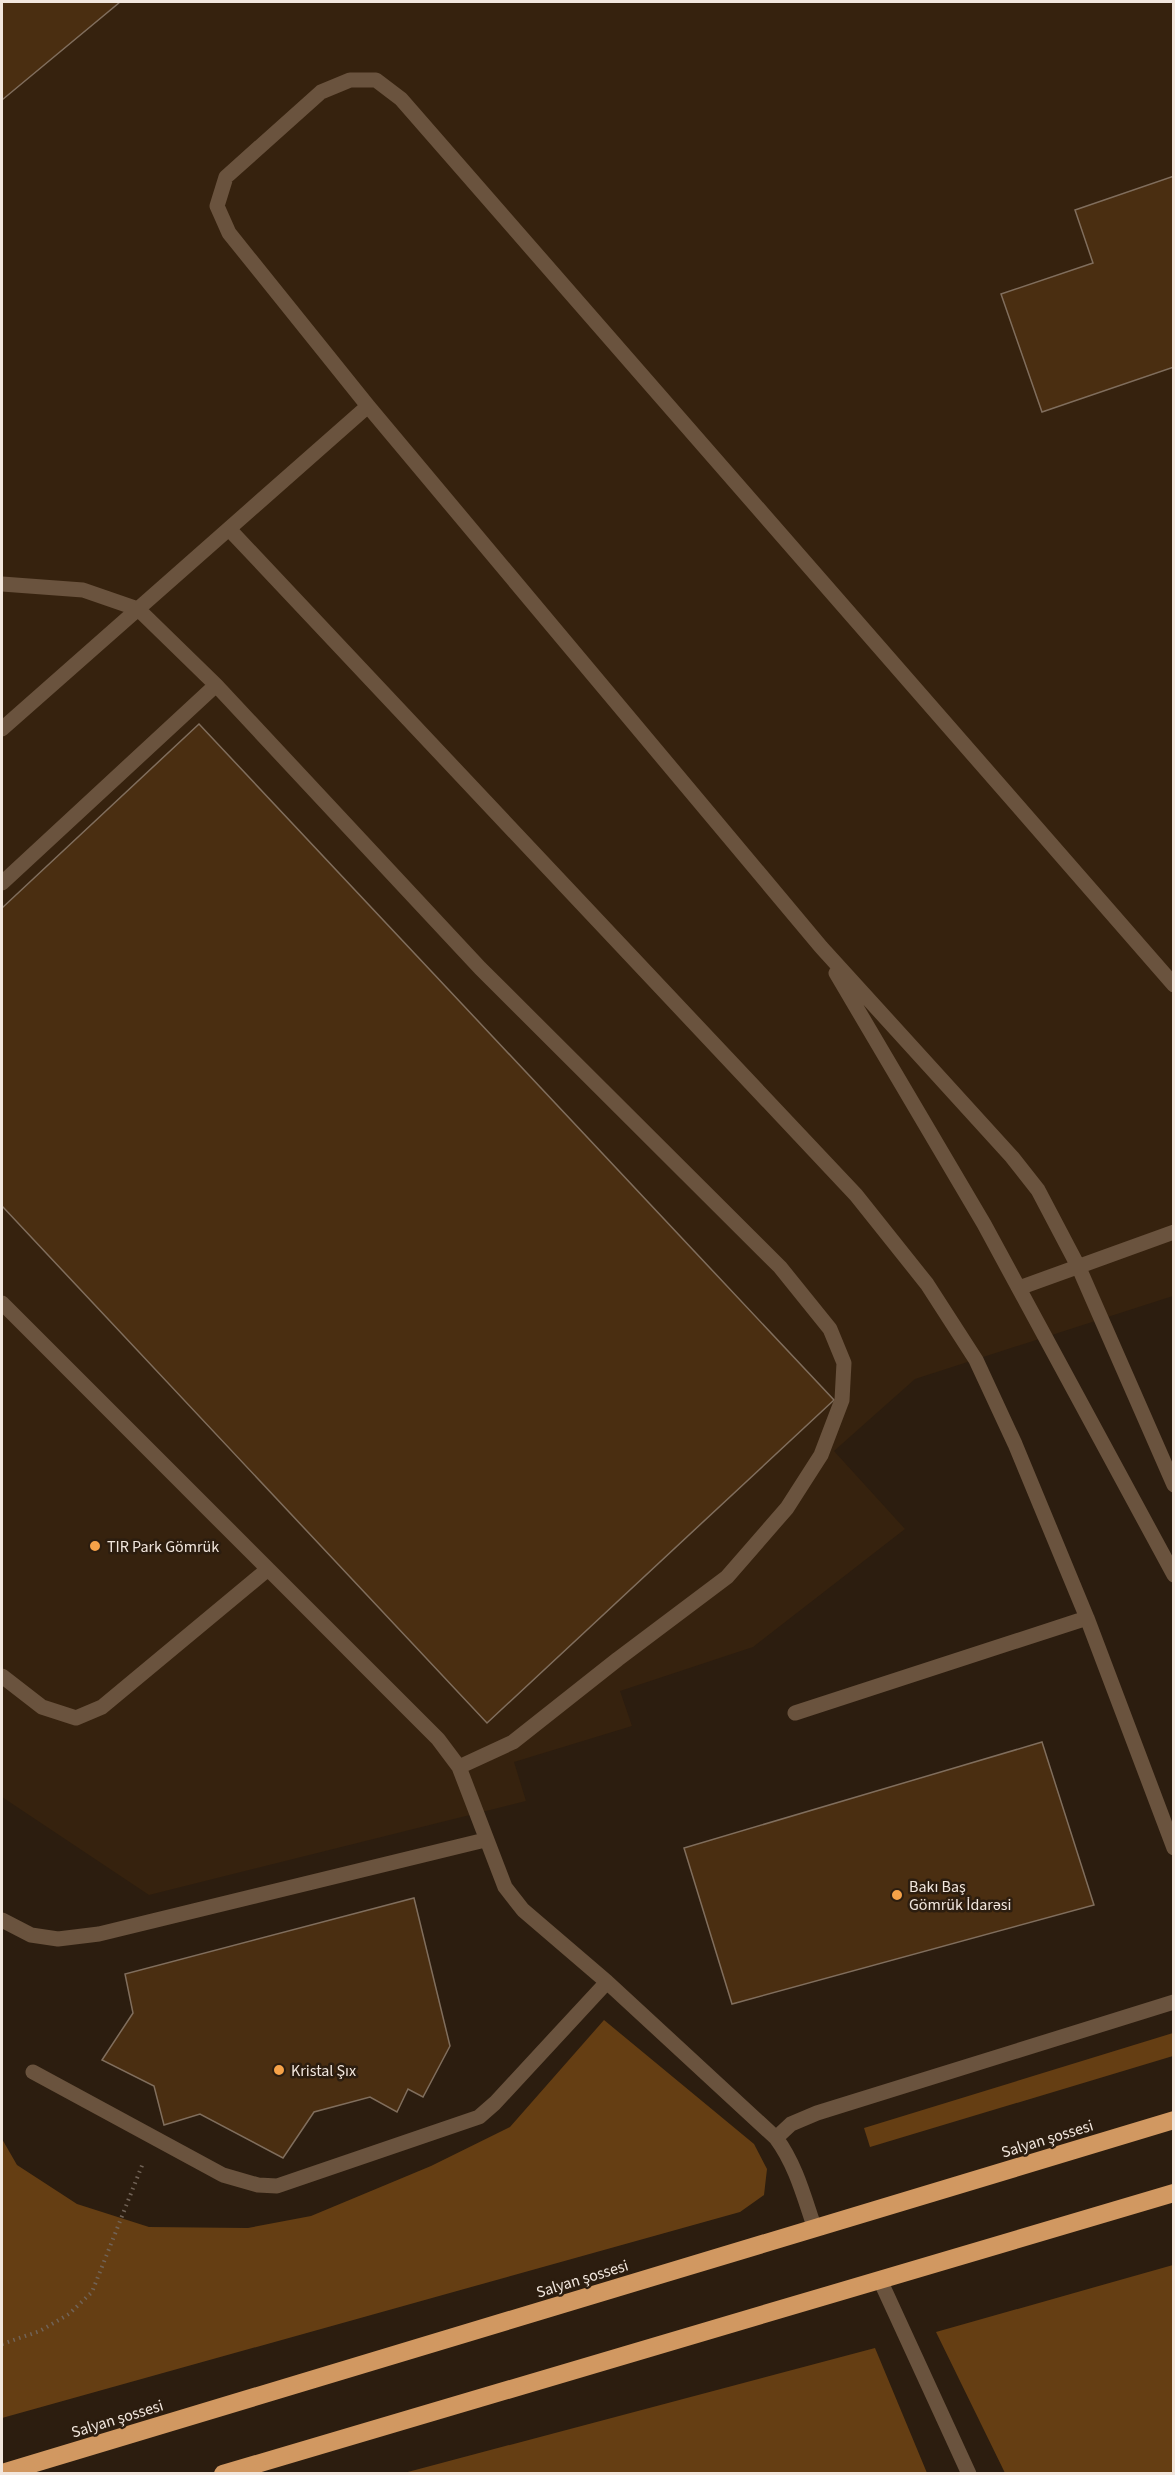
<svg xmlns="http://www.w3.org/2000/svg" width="1175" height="2475" viewBox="0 0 1175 2475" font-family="'Source Sans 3',sans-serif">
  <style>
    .built { fill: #36220e }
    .green { fill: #653e13 }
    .building { fill: #4a2e11; stroke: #806e5d; stroke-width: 1.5 }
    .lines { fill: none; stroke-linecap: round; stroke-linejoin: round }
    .path { stroke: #716357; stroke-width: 4; stroke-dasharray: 1.5 4.5; stroke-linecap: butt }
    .lane { stroke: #6a533e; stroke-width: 15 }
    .highway { stroke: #d19861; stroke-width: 18 }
    .poi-dot { fill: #f6a248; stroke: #2c1d0f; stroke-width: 2 }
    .labels { text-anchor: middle; stroke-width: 5; stroke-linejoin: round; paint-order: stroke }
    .poi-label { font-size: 16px; fill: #f2e7de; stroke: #2c1d0f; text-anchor: start }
    .street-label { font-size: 16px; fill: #f2e7de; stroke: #2c1d0f }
  </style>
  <rect width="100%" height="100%" fill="#2c1d0f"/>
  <path class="built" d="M2,2H1173V1296L915,1379L834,1451L905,1529L753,1647L620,1691L632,1726L514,1762L526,1801L149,1895L2,1797Z"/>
  <path class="green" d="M604,2020L754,2144L767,2169L764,2195L740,2212L2,2418V2139L17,2165L77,2204L149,2227L248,2228L311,2216L431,2166L510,2127Z
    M1173,2033V2056L870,2147L864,2128Z
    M1173,2265V2473H1005L936,2332Z
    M875,2348L927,2473H404Z"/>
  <path class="building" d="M2,2H120L2,100Z
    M1174,176V367L1042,412L1001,294L1093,263L1075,210Z
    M199,724L834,1400L487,1723L2,1206V908Z
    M1042,1742L1094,1905L732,2004L684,1848Z
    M414,1898L450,2046L423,2097L408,2089L397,2112L370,2097L314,2112L283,2158L200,2114L164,2125L154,2086L102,2060L133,2013L125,1974Z"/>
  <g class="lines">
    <path class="path" d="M2,2344L40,2331L69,2314L92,2292L143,2163"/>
    <path class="lane" d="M229,529L856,1195L927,1284L976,1360L1015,1444L1087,1618
      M2,584L83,590L138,609L216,685L480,968L780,1267L830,1329L844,1363L842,1400L821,1455L787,1508L727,1577L618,1659L513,1742L459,1767
      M2,729L368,406
      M2,883L216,685
      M836,973L984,1224L1174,1575
      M1174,985L401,99L376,80H350L321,92L226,177L217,206L229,233L368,406L821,947L1012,1157L1038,1190L1079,1268L1174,1485
      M1019,1288L1174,1232
      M2,1303L438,1739L459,1767L505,1887L523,1910L607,1982L776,2138C796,2165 804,2197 815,2229
      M2,1676L42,1707L76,1718L102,1707L268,1569
      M795,1713L1087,1618L1174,1848
      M2,1920L31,1935L58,1939L99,1934L485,1840
      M33,2072L223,2175L258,2185L277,2186L479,2117L495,2103L607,1982
      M776,2138L791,2124L817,2113L1174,2002
      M880,2280L969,2474"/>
    <path class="highway" d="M2,2473L1174,2120
      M223,2474L1174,2193"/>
  </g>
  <g class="poi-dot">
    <circle cx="95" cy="1546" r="6"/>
    <circle cx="897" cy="1895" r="6"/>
    <circle cx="279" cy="2070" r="6"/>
  </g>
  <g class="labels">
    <g class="poi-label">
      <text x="107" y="1552">TIR Park Gömrük</text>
      <text x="909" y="1892">Bakı Baş<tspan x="909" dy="18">Gömrük İdarəsi</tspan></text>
      <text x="291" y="2076">Kristal Şıx</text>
    </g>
    <g class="street-label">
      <text transform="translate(1047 2138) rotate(-17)" y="6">Salyan şossesi</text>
      <text transform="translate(582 2278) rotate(-17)" y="6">Salyan şossesi</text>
      <text transform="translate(117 2418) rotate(-17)" y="6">Salyan şossesi</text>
    </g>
  </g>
  <rect width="1175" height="2475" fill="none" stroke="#f2e7de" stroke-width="6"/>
</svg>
